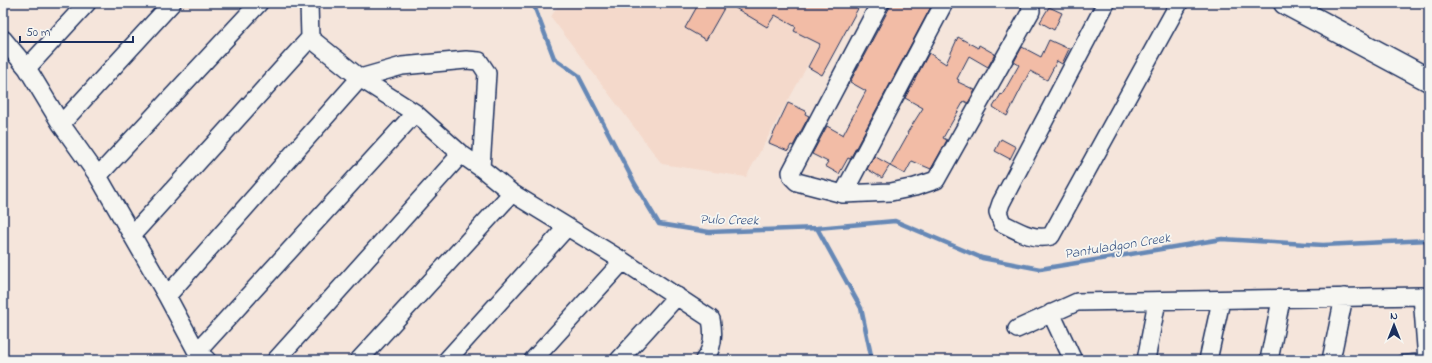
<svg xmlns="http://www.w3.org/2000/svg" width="1432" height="363" viewBox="0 0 1432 363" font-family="'Indie Flower',sans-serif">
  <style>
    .built { fill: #f4d9cb }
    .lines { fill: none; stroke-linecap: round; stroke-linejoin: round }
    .stream { stroke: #6688b6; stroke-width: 4.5 }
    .building { fill: #f2bca6; stroke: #1b2f5e }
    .lane-casing { stroke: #1b2f5e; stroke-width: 11 }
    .street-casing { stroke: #1b2f5e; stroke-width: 20 }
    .secondary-casing { stroke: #1b2f5e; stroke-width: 25 }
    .lane { stroke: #f6f6f2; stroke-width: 8 }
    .street { stroke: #f6f6f2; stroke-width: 17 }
    .secondary { stroke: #f6f6f2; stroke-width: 22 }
    .labels { text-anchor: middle; stroke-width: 3.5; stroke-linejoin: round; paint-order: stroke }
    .water-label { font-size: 14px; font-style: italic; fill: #3a5483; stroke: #f6f6f2 }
  </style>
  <rect width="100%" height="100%" fill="#f5e5db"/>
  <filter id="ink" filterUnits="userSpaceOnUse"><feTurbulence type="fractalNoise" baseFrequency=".025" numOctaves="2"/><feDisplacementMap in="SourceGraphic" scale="8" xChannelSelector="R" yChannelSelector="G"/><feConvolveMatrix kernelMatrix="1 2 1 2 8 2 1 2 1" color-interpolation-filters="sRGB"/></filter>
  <g filter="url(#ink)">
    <path class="built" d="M559,3H842L746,177L662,164L551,17Z"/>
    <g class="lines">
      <path class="stream" d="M533,3L554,58L578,75L635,184L659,224L709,232L817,228L895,221L982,258L1040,269L1222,239L1323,245L1429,240
        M817,228L861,308L872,360"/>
    </g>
    <path class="building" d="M699,3H727L706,40L685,28Z
      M727,3H861L822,75L808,67L820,44L794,31L796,27L775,15L767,27Z
      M892,3H933L850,159L848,158L839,174L825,166L828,162L812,154L827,126L843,135L866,91L850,82Z
      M1049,7L1062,13L1054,30L1040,22Z
      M958,37L978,48L979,45L995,54L988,67L969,56L957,79L959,80L958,82L975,90L974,92L968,103L964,101L943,138L947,140L931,169L912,161L905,174L890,166L908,134L907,133L923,108L905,98L929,53L946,64Z
      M1049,40L1069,49L1062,64L1057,61L1047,80L1030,71L1007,116L993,107L1001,94L1002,95L1019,65L1014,62L1022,47L1041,57Z
      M788,103L806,111L805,114L809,116L793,146L791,145L788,151L769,143Z
      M1001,139L1016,147L1010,159L995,151Z
      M874,156L890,165L882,178L867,169Z"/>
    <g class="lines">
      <g class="lane-casing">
        <path id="lane" d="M1401,360L1427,358"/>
      </g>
      <g class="street-casing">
        <path id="street" d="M309,3L310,38L360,78L415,113L461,154L481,168L512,193L623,261L711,319C714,334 714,348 704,360
          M880,3L791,172L792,177L797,182L843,194L891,192L915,187L936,180L1031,11L1030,3
          M1106,3L1001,203L998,212L1002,223C1018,231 1034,241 1051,236L1179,3
          M3,39L27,68L61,124L98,176L167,296L197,352L207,360
          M27,68L87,3
          M61,124L172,3
          M98,176L259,3
          M843,194L944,3
          M132,235L310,38
          M167,296L360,78L402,66L466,60L479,61L487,73L481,168
          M1051,313L1073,360
          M1017,329L1077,302L1422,296L1427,360
          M197,352L415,113
          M276,360L461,154
          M359,360L512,193
          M447,360L567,227
          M533,360L623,261
          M619,360L677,296
          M1146,360L1157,301
          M1208,360L1221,301
          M1269,360L1281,300
          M1331,360L1344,297"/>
      </g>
      <g class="secondary-casing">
        <path id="secondary" d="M1285,3L1429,80"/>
      </g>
      <use href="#lane" class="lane"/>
      <use href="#street" class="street"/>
      <use href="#secondary" class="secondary"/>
    </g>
  </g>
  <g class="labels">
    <g class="water-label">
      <text transform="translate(729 219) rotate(1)" y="5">Pulo Creek</text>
      <text transform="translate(1117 245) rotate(-9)" y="5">Pantuladgon Creek</text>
    </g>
  </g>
  <rect width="1432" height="363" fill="none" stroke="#f6f6f2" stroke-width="16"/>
  <rect x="8" y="8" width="1416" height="347" fill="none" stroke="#1b2f5e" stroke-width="1.5" filter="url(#ink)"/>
  <g transform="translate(1394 325)" stroke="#f6f6f2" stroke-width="3" paint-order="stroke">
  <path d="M0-3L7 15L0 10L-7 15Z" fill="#1b2f5e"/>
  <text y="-6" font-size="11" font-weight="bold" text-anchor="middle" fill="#1b2f5e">N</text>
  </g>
  <path d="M20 36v6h113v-6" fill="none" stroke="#1b2f5e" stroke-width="2"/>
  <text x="26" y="36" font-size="12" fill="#1b2f5e" stroke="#f6f6f2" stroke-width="3" paint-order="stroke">50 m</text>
</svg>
